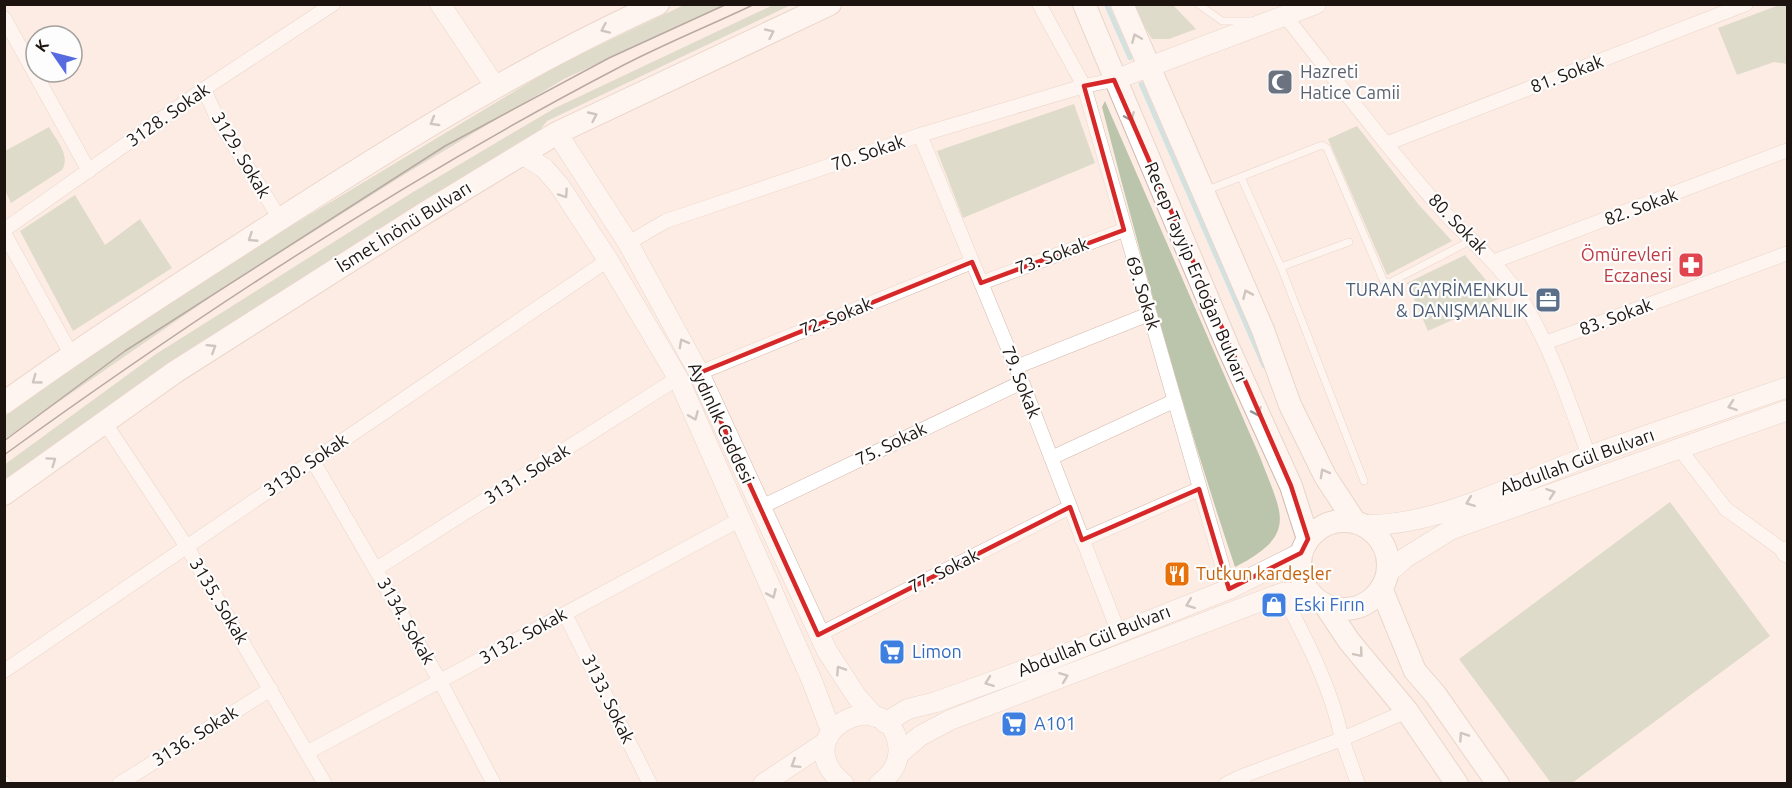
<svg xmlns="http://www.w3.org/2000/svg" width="1792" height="788" viewBox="0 0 1792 788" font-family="Ubuntu,sans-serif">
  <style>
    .green { fill: #bbc5ab }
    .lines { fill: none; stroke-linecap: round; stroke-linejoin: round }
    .stream { stroke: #9bd4dd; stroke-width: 4.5 }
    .lane-casing { stroke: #d2b8ab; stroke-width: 8 }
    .street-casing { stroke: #d2b8ab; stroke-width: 15 }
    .secondary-casing { stroke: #d2b8ab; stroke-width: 21 }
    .primary-casing { stroke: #d2b8ab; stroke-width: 24 }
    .lane { stroke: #fff; stroke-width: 7 }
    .street { stroke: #fff; stroke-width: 14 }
    .secondary { stroke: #fff; stroke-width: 20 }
    .primary { stroke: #fff; stroke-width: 22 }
    .tram { stroke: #645852; stroke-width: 1.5 }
    .oneway { stroke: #999593 }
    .marked { fill: none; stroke: #d62828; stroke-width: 4.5; stroke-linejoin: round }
    .labels { text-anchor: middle; stroke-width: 4.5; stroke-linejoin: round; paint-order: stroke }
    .worship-label { font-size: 18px; fill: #5b616d; stroke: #fdfdfd; text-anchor: start }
    .street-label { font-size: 18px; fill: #1d140f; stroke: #fdfdfd }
    .health-label { font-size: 18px; fill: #be3a42; stroke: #fdfdfd; text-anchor: end }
    .service-label { font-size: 18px; fill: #4e5e75; stroke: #fdfdfd; text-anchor: end }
    .food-label { font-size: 18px; fill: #c56008; stroke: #fdfdfd; text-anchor: start }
    .shop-label { font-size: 18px; fill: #366cbe; stroke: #fdfdfd; text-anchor: start }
  </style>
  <rect width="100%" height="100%" fill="#fdece4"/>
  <path class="green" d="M684,5H724L564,79L402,176L218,292L5,439L4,417L103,347L241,256L558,65Z
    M773,5H791L547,121L539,131L514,145L5,482L4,465L156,354L413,192L555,108Z
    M1135,5H1173L1196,29L1169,39H1152L1142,23Z
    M1779,5H1787V64L1774,62L1737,75L1718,28Z
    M1105,101L1260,457C1282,515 1299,534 1235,567C1184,416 1142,262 1102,107Z
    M1074,104L1095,163L963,218L937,151Z
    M1357,126L1419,205L1452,241L1387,275L1328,139Z
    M49,127C56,140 71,155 62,170L11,203L5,190V151Z
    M75,195L105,245L140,219L172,268L73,331L20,231Z
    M1465,255L1501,298L1428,331L1407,283Z
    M1670,502L1770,636L1572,783H1551L1459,659Z"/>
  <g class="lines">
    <path class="stream" d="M1106,4L1130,58
      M1141,84L1264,366"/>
    <g class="lane-casing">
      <path id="lane" d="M1198,4L1222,21H1252
        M1241,177L1281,267L1364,481
        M1205,191L1322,145L1327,148L1384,282L1389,283L1472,240
        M1281,267L1349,242"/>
    </g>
    <g class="street-casing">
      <path id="street" d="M1039,4L1084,86L1229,589
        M1286,17C1335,79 1383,143 1435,202C1465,237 1502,264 1525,305C1553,352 1570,405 1589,456
        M4,18L89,171
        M204,89L217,118L280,219
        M920,135L1022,382L1118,631
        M1388,143L1746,4
        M4,230L204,89L333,4
        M4,233L71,354
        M628,243L666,221L920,135L1084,86L1114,80
        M1495,261L1788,150
        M981,283L1124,230
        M1545,343L1788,253
        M1016,367L1149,314
        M699,373L972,262
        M105,423L187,547L325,784
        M1679,448L1726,509L1788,554
        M1051,458L1174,401
        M313,461L440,681L494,784
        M761,507L1022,382
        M1082,540L1199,489
        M376,569L678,378
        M565,614L650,784
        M818,635L1070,507
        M4,671L608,260
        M308,752L739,520
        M1240,777L1342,739C1331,687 1307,641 1282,593
        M4,783L5,784
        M119,784L271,689
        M1226,784L1240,777L1244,784
        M1358,784L1342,739L1407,711"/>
    </g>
    <g class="secondary-casing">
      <path id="secondary" d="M440,4L495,86
        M1114,80L1316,4
        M557,133L628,243L699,373L827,651L857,697L875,717
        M522,154L544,168L559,185L608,260L678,378L812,681L831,731
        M1364,525C1437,527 1521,481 1589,456C1655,432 1721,410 1788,387
        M1786,552L1788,551
        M1387,574L1405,558L1452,529L1788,410
        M885,723L908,709L936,702L1035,666L1229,589L1301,553
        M898,755L920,736L950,720L1282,593H1309
        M763,784L826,742
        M844,784C782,734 887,680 898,744C901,762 892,774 879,784"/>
    </g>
    <g class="primary-casing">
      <path id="primary" d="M1084,4L1228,347L1291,486L1308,539
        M1122,4L1263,330L1290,405L1325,476L1355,522
        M4,403C87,343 172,289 257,234C387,150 517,68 658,4
        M4,494L175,372L425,213L557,133L830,4
        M1300 565a44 44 0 1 1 88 0a44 44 0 1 1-88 0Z
        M1381,588L1415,671L1435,694L1498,784
        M1325,605L1349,641L1407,711L1457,784"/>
    </g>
    <use href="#lane" class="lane"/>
    <use href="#street" class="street"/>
    <use href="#secondary" class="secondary"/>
    <use href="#primary" class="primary"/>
    <path class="tram" d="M4,441L125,351L445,146L609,58L727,4
      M4,455C199,314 403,180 616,69C661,45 709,26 755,4"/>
  </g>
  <defs><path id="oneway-chevron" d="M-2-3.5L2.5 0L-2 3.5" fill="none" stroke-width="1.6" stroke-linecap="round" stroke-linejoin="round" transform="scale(1.5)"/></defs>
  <g class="oneway">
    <use href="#oneway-chevron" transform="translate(605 29) rotate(156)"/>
    <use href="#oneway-chevron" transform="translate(770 33) rotate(-25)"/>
    <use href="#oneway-chevron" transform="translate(1136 38) rotate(-113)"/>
    <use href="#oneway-chevron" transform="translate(593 116) rotate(-25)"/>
    <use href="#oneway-chevron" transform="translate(1130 117) rotate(67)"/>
    <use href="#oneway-chevron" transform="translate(434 122) rotate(150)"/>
    <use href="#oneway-chevron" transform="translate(564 194) rotate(56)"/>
    <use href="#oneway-chevron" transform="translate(252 238) rotate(147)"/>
    <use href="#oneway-chevron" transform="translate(1247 294) rotate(-114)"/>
    <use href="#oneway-chevron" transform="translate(683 343) rotate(-119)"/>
    <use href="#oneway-chevron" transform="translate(212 348) rotate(-32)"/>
    <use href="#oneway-chevron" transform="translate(36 380) rotate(144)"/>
    <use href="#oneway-chevron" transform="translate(1732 406) rotate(161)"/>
    <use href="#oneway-chevron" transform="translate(1257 412) rotate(66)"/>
    <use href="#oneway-chevron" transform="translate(694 416) rotate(67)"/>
    <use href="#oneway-chevron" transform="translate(52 461) rotate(-35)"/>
    <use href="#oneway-chevron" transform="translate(1324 473) rotate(-119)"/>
    <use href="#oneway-chevron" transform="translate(1551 493) rotate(-19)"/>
    <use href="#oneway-chevron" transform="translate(1470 502) rotate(159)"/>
    <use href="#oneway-chevron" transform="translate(772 594) rotate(66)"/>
    <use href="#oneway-chevron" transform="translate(1190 604) rotate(159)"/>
    <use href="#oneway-chevron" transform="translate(1359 653) rotate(50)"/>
    <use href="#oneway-chevron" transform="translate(840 670) rotate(-123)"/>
    <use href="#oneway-chevron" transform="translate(1064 677) rotate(-21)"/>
    <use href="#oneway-chevron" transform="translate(989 682) rotate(160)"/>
    <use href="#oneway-chevron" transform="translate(1463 736) rotate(-124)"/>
    <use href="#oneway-chevron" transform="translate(795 764) rotate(148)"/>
  </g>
  <path d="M0 0H1792V788H0ZM1114,80L1291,486L1308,539L1301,553L1229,589L1199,489L1082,540L1070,507L818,635L699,373L972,262L981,283L1124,230L1084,86Z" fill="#fdece4" fill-opacity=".55" fill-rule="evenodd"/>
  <path class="marked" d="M1114,80L1291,486L1308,539L1301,553L1229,589L1199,489L1082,540L1070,507L818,635L699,373L972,262L981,283L1124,230L1084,86Z"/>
  <defs>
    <g id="mosque-square" transform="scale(1.35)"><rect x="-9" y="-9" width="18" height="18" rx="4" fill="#6b7280" stroke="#fdfdfd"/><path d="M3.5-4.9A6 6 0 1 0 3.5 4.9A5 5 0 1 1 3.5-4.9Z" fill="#fff"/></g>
    <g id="pharmacy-square" transform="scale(1.35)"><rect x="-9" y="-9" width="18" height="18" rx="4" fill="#e0444e" stroke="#fdfdfd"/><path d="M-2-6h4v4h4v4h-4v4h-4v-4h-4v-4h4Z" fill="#fff"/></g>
    <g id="office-square" transform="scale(1.35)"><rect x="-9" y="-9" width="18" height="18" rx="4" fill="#5c6f8a" stroke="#fdfdfd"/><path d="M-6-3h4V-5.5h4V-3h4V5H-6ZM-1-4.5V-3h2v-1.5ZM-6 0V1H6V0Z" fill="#fff"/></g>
    <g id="restaurant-square" transform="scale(1.35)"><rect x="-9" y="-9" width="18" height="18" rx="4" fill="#e8710a" stroke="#fdfdfd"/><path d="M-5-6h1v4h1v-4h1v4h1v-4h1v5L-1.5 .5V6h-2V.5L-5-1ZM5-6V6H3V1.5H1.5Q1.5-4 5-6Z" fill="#fff"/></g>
    <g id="shop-square" transform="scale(1.35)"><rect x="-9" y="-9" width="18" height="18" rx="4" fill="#3f7fe0" stroke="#fdfdfd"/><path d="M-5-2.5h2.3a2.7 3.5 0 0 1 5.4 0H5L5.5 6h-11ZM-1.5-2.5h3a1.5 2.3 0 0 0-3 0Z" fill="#fff"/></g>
    <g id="supermarket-square" transform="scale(1.35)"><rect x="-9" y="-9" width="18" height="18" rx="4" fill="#3f7fe0" stroke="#fdfdfd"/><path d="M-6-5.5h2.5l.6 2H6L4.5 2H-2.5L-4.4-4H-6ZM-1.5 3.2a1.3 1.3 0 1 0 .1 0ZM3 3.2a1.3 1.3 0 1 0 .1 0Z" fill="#fff"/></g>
  </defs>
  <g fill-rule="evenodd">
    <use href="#mosque-square" x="1280" y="82"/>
    <use href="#pharmacy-square" x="1691" y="265"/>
    <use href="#office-square" x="1548" y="300"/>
    <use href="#restaurant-square" x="1177" y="574"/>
    <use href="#shop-square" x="1274" y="605"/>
    <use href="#supermarket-square" x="892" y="652"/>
    <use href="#supermarket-square" x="1014" y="724"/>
  </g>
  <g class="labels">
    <g class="worship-label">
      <text x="1300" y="78">Hazreti<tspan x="1300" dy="21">Hatice Camii</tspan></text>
    </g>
    <g class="street-label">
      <text transform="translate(1567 74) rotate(-21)" y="6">81. Sokak</text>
      <text transform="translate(168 115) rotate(-35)" y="6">3128. Sokak</text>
      <text transform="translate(868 153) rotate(-19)" y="6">70. Sokak</text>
      <text transform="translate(241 155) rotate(59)" y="6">3129. Sokak</text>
      <text transform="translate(1641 207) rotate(-20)" y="6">82. Sokak</text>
      <text transform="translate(1458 224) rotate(46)" y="6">80. Sokak</text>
      <text transform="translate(404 227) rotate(-32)" y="6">İsmet İnönü Bulvarı</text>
      <text transform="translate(1052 256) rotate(-20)" y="6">73. Sokak</text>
      <text transform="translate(1196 272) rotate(67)" y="6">Recep Tayyip Erdoğan Bulvarı</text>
      <text transform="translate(1143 293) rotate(73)" y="6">69. Sokak</text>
      <text transform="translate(836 317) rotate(-22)" y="6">72. Sokak</text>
      <text transform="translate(1616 317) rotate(-20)" y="6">83. Sokak</text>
      <text transform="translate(1021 382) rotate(68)" y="6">79. Sokak</text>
      <text transform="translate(721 423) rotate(65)" y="6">Aydınlık Caddesi</text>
      <text transform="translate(891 444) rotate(-26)" y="6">75. Sokak</text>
      <text transform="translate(1577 462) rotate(-20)" y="6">Abdullah Gül Bulvarı</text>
      <text transform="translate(306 465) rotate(-34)" y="6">3130. Sokak</text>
      <text transform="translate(527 474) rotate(-32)" y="6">3131. Sokak</text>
      <text transform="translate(944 571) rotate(-27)" y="6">77. Sokak</text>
      <text transform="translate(219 601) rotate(59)" y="6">3135. Sokak</text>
      <text transform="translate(406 621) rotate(60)" y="6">3134. Sokak</text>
      <text transform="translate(523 636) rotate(-29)" y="6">3132. Sokak</text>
      <text transform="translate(1094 641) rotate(-22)" y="6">Abdullah Gül Bulvarı</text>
      <text transform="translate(608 699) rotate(64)" y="6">3133. Sokak</text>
      <text transform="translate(195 736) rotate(-32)" y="6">3136. Sokak</text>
    </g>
    <g class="health-label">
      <text x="1672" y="261">Ömürevleri<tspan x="1672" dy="21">Eczanesi</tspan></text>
    </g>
    <g class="service-label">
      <text x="1528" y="296">TURAN GAYRİMENKUL<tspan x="1528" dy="21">&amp; DANIŞMANLIK</tspan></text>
    </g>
    <g class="food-label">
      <text x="1196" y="580">Tutkun kardeşler</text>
    </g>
    <g class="shop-label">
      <text x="1294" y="611">Eski Fırın</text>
      <text x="912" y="658">Limon</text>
      <text x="1034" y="730">A101</text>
    </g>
  </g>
  <rect width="1792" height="788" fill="none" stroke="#1d140f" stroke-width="12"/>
  <g transform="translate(54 54) rotate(305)"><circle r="28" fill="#fdfdfd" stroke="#a3a09e" stroke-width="1.5"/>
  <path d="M0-4.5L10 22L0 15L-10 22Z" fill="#576be1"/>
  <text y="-9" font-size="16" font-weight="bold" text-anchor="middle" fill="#1d140f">K</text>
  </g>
</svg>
